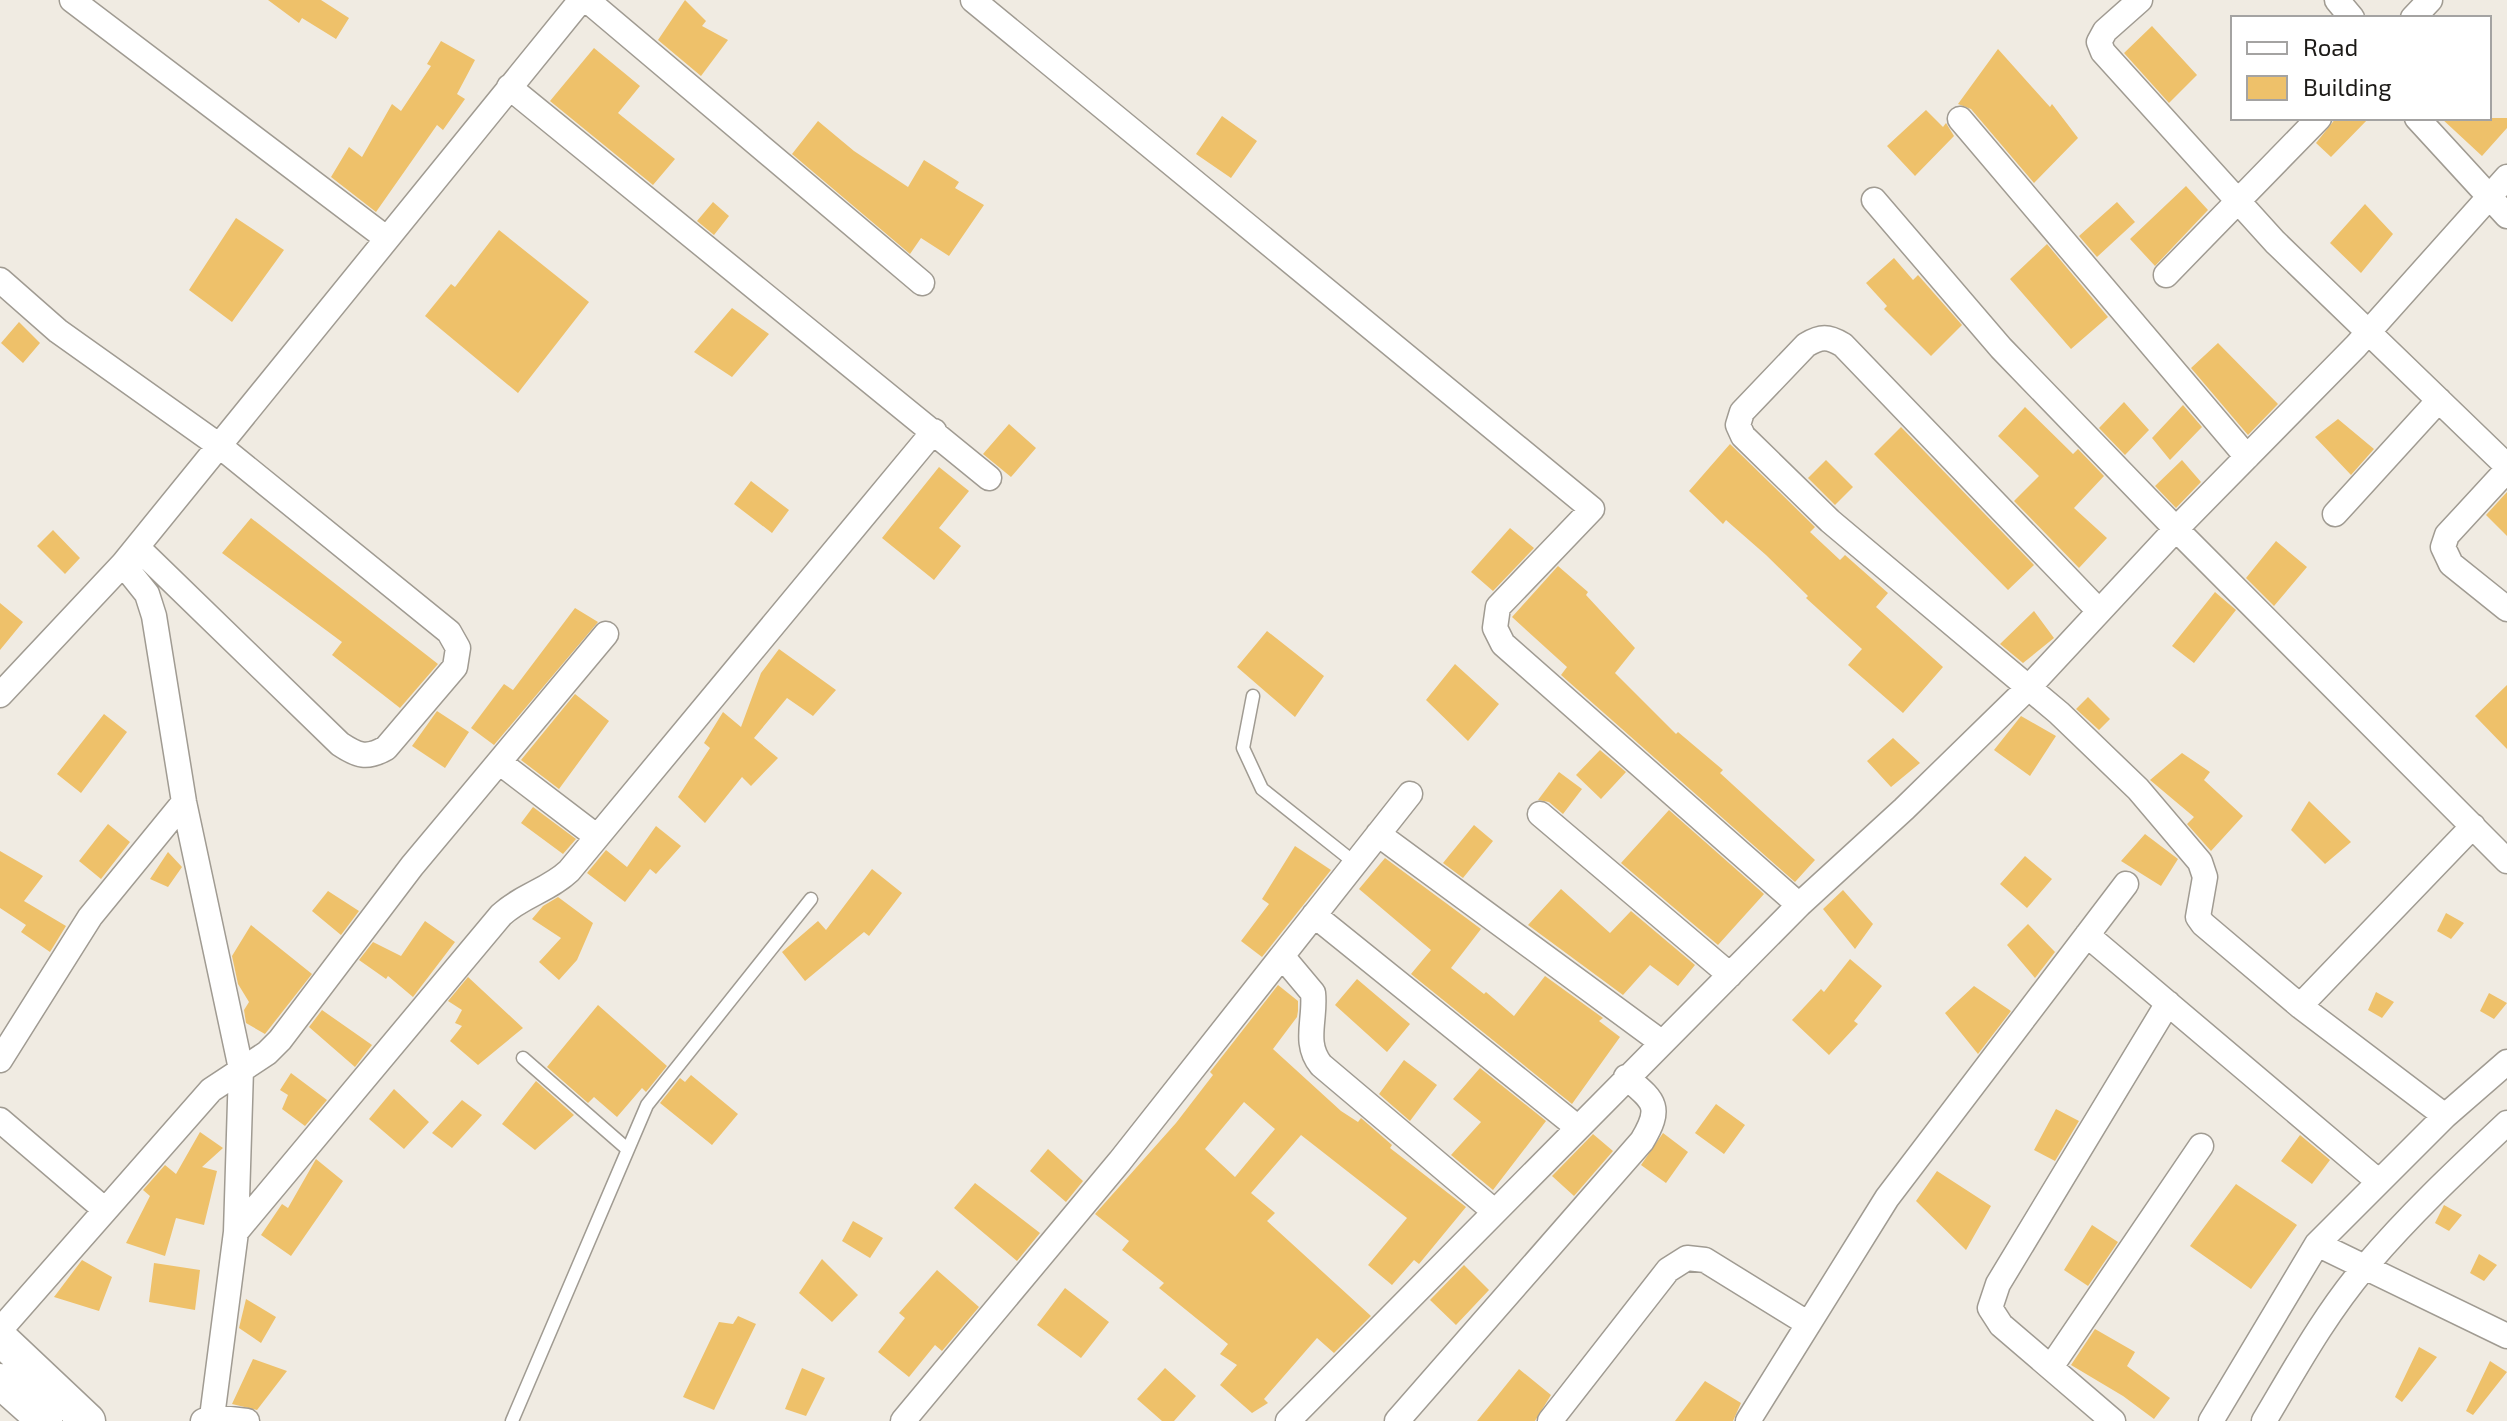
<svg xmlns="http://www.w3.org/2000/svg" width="2507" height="1421" viewBox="0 0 2507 1421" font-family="'Exo 2',sans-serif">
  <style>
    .building { fill: #eec16a; fill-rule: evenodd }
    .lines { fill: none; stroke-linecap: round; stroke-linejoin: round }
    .service-casing { stroke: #a09b92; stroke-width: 15 }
    .minor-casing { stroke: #a09b92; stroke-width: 27 }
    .secondary-casing { stroke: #a09b92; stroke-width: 37 }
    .service { stroke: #fff; stroke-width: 12 }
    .minor { stroke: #fff; stroke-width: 24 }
    .secondary { stroke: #fff; stroke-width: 34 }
  </style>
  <rect width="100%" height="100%" fill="#f0ebe2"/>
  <path class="building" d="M268,0H321L349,18L336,39L302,18L299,23Z
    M685,0L706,21L702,26L728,40L701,76L658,40Z
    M2152,26L2197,75L2169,103L2124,53Z
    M441,41L475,60L457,94L465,99L443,130L437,125L376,212L331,177L349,147L362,157L392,104L401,111L431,66L427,64Z
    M594,48L640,86L618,113L675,159L653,185L550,101Z
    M1998,49L2050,107L2052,104L2078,138L2034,183L1971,109L1958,104Z
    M1926,110L1943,127L1946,123L1954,136L1915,176L1887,146Z
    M1222,116L1257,141L1231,178L1196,154Z
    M2336,118H2369L2331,157L2316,143Z
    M2441,118H2507V128L2482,156Z
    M818,121L854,151L908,187L924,160L959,182L955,188L984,205L949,256L921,238L910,254L792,154Z
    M2186,186L2208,210L2155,266L2130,239Z
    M713,202L729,216L714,235L697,221Z
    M2117,202L2135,222L2097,257L2079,236Z
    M2365,204L2393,234L2361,273L2330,243Z
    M236,218L284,250L232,322L189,290Z
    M499,230L589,302L518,393L425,316L451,284L455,287Z
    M2047,244L2108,317L2071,349L2010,279Z
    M1894,258L1913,280L1918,275L1962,325L1931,356L1884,309L1887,306L1866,283Z
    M732,308L769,334L732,377L694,352Z
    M19,322L40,343L23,363L1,343Z
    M2218,343L2278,404L2248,435L2191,368Z
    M2124,402L2149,430L2125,455L2099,428Z
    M2183,405L2202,427L2170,460L2152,438Z
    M2025,407L2073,454L2078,449L2104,476L2074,508L2107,538L2079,568L2014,501L2039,476L1998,436Z
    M2338,419L2374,449L2351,475L2315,437Z
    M1009,424L1036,448L1011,477L983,454Z
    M1901,427L2034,565L2008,590L1874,454Z
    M1730,444L1815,527L1810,532L1840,560L1845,555L1888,593L1876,607L1943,667L1903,713L1848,665L1862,649L1806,598L1808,596L1766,555L1726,520L1723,524L1689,491Z
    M1826,460L1853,487L1835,505L1808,478Z
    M2182,460L2201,482L2176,508L2155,486Z
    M939,467L969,491L939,528L961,546L934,580L882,538Z
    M751,481L789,510L772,533L734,504Z
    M2507,492V536L2486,515Z
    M251,518L438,664L400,708L332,655L342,642L222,553Z
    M1510,528L1534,548L1493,591L1471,572Z
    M53,530L80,558L65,574L37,546Z
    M2276,541L2307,567L2274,606L2246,578Z
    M1558,566L1588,592L1586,595L1635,648L1615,673L1676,734L1678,732L1723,770L1720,773L1815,860L1795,882L1561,675L1567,667L1512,617Z
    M2215,592L2236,610L2194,663L2172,646Z
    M0,603L23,622L0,650Z
    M575,608L598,622L494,745L471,728L504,684L513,690Z
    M2034,611L2054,638L2023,663L2000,644Z
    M1267,631L1324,676L1295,717L1237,667Z
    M779,649L836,690L813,716L787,698L754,738L778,758L751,786L742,777L705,823L678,797L710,748L704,743L723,712L741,727L761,673Z
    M1455,664L1499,704L1468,741L1426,700Z
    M2507,685V749L2475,716Z
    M575,694L609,721L559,789L521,760Z
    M2088,697L2110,719L2099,730L2076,709Z
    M437,711L469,732L445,768L412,746Z
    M104,714L127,732L81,793L57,774Z
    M2021,716L2056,736L2030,776L1994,750Z
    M1893,738L1920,763L1891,787L1867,761Z
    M1600,750L1626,772L1601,799L1576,775Z
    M2182,753L2210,772L2204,780L2243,816L2211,851L2187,824L2194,817L2150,780Z
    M1559,772L1582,789L1563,814L1549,802L1538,800Z
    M2309,801L2351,842L2325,864L2291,830Z
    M533,807L576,839L563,854L521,823Z
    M1669,810L1764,894L1718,945L1621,863Z
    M108,824L130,842L101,879L79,861Z
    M1474,825L1493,841L1463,878L1443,863Z
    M656,826L681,846L656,874L650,869L625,902L587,873L606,850L627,867Z
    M2145,834L2178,859L2161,886L2121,861Z
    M1295,846L1331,870L1262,957L1241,941L1269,904L1262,899Z
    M0,851L43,876L24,901L66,926L50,952L21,932L26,925L0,908Z
    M168,852L182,867L168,887L150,879Z
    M2025,856L2052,879L2027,908L2000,884Z
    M1385,858L1481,929L1451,968L1484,994L1486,992L1514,1016L1545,976L1603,1018L1599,1021L1620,1037L1572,1104L1411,974L1431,950L1359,889Z
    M872,869L902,893L869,936L864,932L805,981L782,952L818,921L826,930Z
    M1561,889L1610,933L1631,911L1695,965L1678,986L1650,965L1623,995L1528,925Z
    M1843,890L1873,924L1855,949L1823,909Z
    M328,891L359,911L341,935L312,911Z
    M558,897L593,923L577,960L559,980L539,962L561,938L532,919L543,906Z
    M2446,913L2464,923L2451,939L2437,931Z
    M425,921L455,942L413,997L388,976L386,979L359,960L373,942L401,956Z
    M2028,924L2055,952L2035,978L2007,945Z
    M251,925L312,974L265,1034L246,1023L244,1010L249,1002L238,984L232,956Z
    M1850,959L1882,986L1854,1021L1858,1024L1829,1055L1792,1020L1821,989L1824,992Z
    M468,977L523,1028L478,1065L450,1041L462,1026L455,1023L462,1010L448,1001Z
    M1357,979L1410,1024L1387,1052L1335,1005Z
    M1278,985L1298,1001V1011L1297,1017L1273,1049L1341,1111L1358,1122L1361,1118L1392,1145L1390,1148L1466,1207L1419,1264L1414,1260L1392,1285L1368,1265L1407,1218L1301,1135L1251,1193L1275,1213L1267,1221L1371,1316L1334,1353L1317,1338L1264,1399L1268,1403L1252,1413L1220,1385L1237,1365L1220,1354L1228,1344L1159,1288L1164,1283L1122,1250L1129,1241L1095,1214L1176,1123L1213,1075L1210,1072ZM1244,1102L1275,1129L1235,1177L1205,1149Z
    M1974,986L2011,1011L1978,1054L1945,1013Z
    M2376,992L2394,1002L2382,1018L2368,1010Z
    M2489,993L2507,1003L2494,1019L2480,1011Z
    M598,1005L667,1066L646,1092L642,1088L617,1117L594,1097L588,1103L547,1067Z
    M322,1010L372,1045L355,1067L309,1027Z
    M1404,1060L1437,1085L1410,1121L1379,1094Z
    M1480,1068L1546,1121L1493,1190L1451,1155L1481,1122L1453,1099Z
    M291,1073L327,1100L305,1126L282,1109L288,1095L280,1090Z
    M691,1075L738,1114L712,1145L660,1103L680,1078L685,1082Z
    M536,1081L574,1115L535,1150L502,1124Z
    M394,1089L429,1122L404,1149L369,1119Z
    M462,1100L482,1115L452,1148L432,1133Z
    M1716,1104L1745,1125L1724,1154L1695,1133Z
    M2056,1109L2079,1121L2055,1161L2034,1150Z
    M200,1132L223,1148L202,1167L217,1171L204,1225L176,1218L165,1256L126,1243L150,1196L143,1190L165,1165L176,1174Z
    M1663,1133L1688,1152L1666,1183L1641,1165Z
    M1593,1134L1613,1151L1574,1196L1552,1176Z
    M2300,1135L2330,1160L2312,1184L2281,1161Z
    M1048,1149L1083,1181L1066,1202L1030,1171Z
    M316,1159L343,1181L291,1256L261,1235L282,1204L288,1208Z
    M1937,1171L1991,1206L1966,1250L1916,1201Z
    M975,1183L1040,1233L1017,1261L954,1208Z
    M2236,1184L2297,1225L2251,1289L2190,1246Z
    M2444,1205L2462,1215L2449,1231L2435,1223Z
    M853,1221L883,1238L870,1258L842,1241Z
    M2092,1225L2118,1242L2088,1286L2064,1270Z
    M2479,1254L2497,1265L2484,1281L2470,1273Z
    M822,1259L858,1295L832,1322L799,1293Z
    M82,1260L112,1277L99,1311L54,1297Z
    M154,1263L200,1270L195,1310L149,1302Z
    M1464,1265L1489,1290L1456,1325L1430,1300Z
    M937,1270L979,1307L942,1351L935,1345L909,1377L878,1352L905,1318L899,1313Z
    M1065,1288L1109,1322L1081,1358L1037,1325Z
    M246,1299L276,1317L261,1343L239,1328Z
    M738,1316L756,1324L714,1410L683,1397L719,1322L733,1324Z
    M2095,1329L2135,1352L2127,1366L2170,1398L2154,1419L2123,1396L2071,1365Z
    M2419,1347L2437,1357L2402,1402L2395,1397Z
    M253,1359L287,1371L257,1410L232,1404Z
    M2490,1361L2507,1372L2473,1415L2466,1411Z
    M802,1368L825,1378L806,1416L785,1409Z
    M1165,1368L1196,1396L1174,1421H1162L1137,1399Z
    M1519,1369L1551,1395L1535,1421H1477Z
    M1705,1381L1741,1403L1733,1421H1675Z"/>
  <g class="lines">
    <g class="service-casing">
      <path id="service" d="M1253,696L1243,748L1262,789L1355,863
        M523,1058L626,1148
        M512,1421L647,1105L811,899"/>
    </g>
    <g class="minor-casing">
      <path id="minor" d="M72,0L386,238
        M587,0L922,283
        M973,0L1592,509L1498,607L1495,628L1503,644L1799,905
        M2140,0L2105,31L2099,42L2103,52L2275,242L2507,466
        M2337,0L2352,18
        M2413,18L2430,0
        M509,87L989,478
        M2417,118L2507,216
        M1960,119L2247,457
        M1874,200L2001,348L2176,529L2507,861
        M2166,275L2319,118
        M0,280L58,331L221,447L449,632L458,648L455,667L386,748C367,759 358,756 340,744L137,547
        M2507,470L2447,535L2443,547L2451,564L2507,609
        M2335,514L2439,400
        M123,564L147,594L154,616L184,802L241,1069L236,1232L212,1417
        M2099,611L1843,345C1828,336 1821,336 1806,345L1742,412L1738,425L1743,436L1830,521L2059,713L2138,789L2200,862L2205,877L2198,917L2203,924L2300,1006L2445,1116
        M0,695L123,564L581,0
        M499,762L596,836
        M1540,814L1730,975
        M1378,834L1661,1042
        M1314,915L1577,1127
        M2087,935L2378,1181
        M1282,956L1313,993C1316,1019 1303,1043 1321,1065L1494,1211
        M2300,1006L2473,826
        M0,1060L90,917L184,802
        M0,1120L104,1209
        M236,1232L501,915C521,896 549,890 569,871L934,431
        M2317,1244L2507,1336
        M0,1330L211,1090L267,1053L280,1040L412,866L606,634
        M2051,1367L2201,1146
        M203,1421L212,1417L247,1421
        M903,1421L1120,1161L1410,794
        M1288,1421L1799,905L1904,809L2029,687L2176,529L2356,346L2507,177
        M1397,1421L1642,1141C1663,1106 1654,1101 1626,1077
        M1550,1421L1668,1270L1687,1258L1705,1260L1807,1323
        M1748,1421L1887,1198L2126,884
        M2113,1421L2001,1325L1990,1308L1998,1284L2168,1003
        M2211,1421L2317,1244L2445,1116L2507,1062
        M2264,1421C2295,1369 2325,1314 2365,1267C2409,1215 2458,1169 2507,1123"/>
    </g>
    <g class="secondary-casing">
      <path id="secondary" d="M0,1338L88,1421
        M0,1381L45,1421"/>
    </g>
    <use href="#service" class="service"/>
    <use href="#minor" class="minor"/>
    <use href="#secondary" class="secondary"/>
  </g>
  <rect x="2231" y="16" width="260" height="104" fill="#ffffff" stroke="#a4a3a2" stroke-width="2"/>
  <rect x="2247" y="42" width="40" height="12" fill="#ffffff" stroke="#a4a3a2" stroke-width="2"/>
  <text x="2303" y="56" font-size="24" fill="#1c1a17">Road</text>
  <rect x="2247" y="76" width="40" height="24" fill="#eec16a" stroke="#a4a3a2" stroke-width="2"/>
  <text x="2303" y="96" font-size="24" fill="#1c1a17">Building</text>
</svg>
